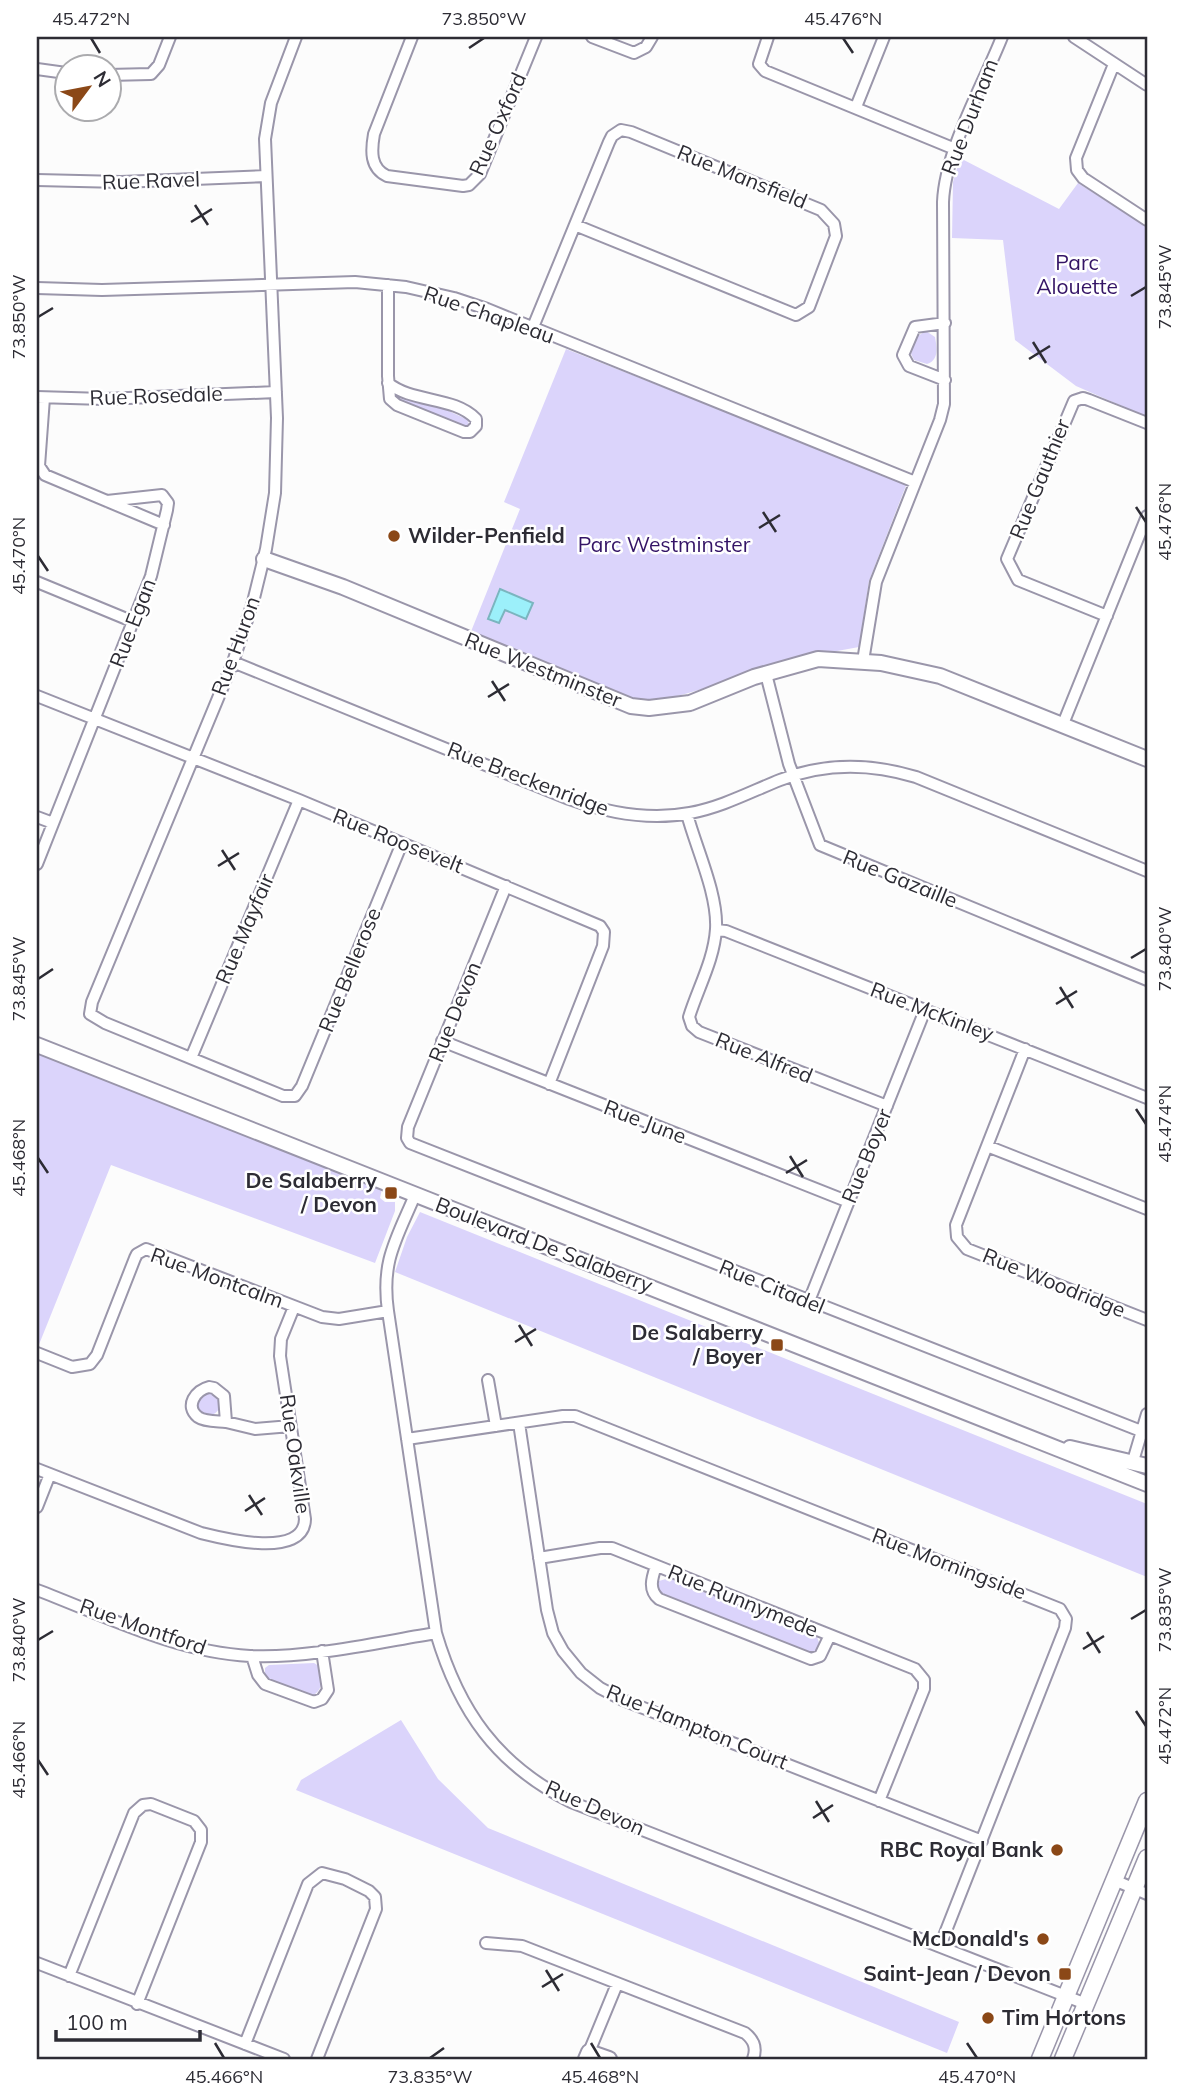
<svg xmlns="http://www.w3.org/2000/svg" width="1184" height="2096" viewBox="0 0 1184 2096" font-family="Mulish,sans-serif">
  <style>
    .green { fill: #dbd4fb }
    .water { fill: #9cf0fa; stroke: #7bb5bf; stroke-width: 2 }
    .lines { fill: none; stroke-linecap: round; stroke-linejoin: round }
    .minor-casing { stroke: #9a96aa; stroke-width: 14 }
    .tertiary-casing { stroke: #9a96aa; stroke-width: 18 }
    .secondary-casing { stroke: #9a96aa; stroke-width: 19 }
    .minor { stroke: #fff; stroke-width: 10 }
    .tertiary { stroke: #fff; stroke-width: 14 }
    .secondary { stroke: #fff; stroke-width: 16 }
    .ticks { fill: none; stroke: #2d2c34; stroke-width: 2.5 }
    .poi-dot { fill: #8b4817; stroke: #fff; stroke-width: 2.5 }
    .labels { text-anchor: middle; stroke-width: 5; stroke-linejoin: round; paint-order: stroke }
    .street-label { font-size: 21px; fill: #2d2c34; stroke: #fff }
    .park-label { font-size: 21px; fill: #341466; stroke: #fff }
    .poi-label { font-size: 21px; font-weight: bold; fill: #2d2c34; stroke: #fff; text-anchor: end }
    .neatline { fill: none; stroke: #2d2c34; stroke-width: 2.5 }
    .ticks-label { font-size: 18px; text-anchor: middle; fill: #2d2c34 }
  </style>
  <rect width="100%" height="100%" fill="#fcfcfc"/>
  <path class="green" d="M960,158L1059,209L1078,183L1147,227V417L1076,386L1015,340L1003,240L952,238L953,182Z
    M926,331L935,337C937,348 939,360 927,364L914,360L911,354L916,337Z
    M566,349L907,483L869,581L859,647C826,653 794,658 762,667C717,682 675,705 626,700L470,634L520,509L504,502Z
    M397,398C420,397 446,410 467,419L469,424L465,426Z
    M37,1053L382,1189L380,1198L385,1202H395V1211L375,1263L111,1165L38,1347L37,1346Z
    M420,1212L1147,1504V1577L395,1272L407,1237Z
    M198 1404a11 11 0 1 1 22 0a11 11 0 1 1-22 0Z
    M669,1578L817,1637L820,1645L818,1650L809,1652L661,1593L658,1589L659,1581Z
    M314,1663L319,1666C321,1677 325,1687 314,1695L271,1681L265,1675V1668L269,1665Z
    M401,1720L438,1779L488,1828L959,2022L947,2053L296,1790L301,1780Z"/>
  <path class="water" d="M500,589L533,603L526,619L505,610L499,623L488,619Z"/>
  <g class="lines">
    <g class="minor-casing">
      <path id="minor" d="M296,37L271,103L265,139L277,418L275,493L266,549L253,602L233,662L92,1002L90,1014L105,1023L283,1096H295L302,1086L402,843
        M412,37L374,134C371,151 370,168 387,176L463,186L469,185L480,174L536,37
        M592,37L634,53L646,47L652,37
        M768,37L759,64L765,71L955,149
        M1074,37L1147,85
        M1114,64L1076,158L1077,170L1083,178L1147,220
        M37,69L66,73
        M108,75L151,74L159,65L170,37
        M856,107L884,37
        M37,180L121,182L266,176
        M388,285V376L390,399L397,405L464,432H470L476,426V419C454,396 412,403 388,383
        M37,288L102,290L355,282L406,287L454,298L487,309L915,482
        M945,323L915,327L903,355L909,366L945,380
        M533,327L609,142L612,136L621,130L631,132L821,210L834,224L836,236L809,307L796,315L575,225
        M37,397L104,399L276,392
        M44,398L39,466L45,475L164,525
        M37,582L134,622
        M1107,616L1018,580L1007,559L1074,401L1083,398L1089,400L1147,423
        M863,661L876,582L940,420L944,404L943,202C945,151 983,85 1002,37
        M233,662L569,799C608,813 648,821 690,813C722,807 750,792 780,780C826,762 870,763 916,777L1147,871
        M766,674L789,764L820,845L1147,980
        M37,696L299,800L600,926L604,932L603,946L549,1084
        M1063,724L1147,516
        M687,814C696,848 718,894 716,929C714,960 698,988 689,1017L692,1026L699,1032L887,1106
        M37,817L53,823
        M37,864L151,576L167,510L168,503L162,495L107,501
        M506,886L408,1127L407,1138L410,1143L1141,1431
        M716,930L726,931L1147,1098
        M442,1041L849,1202
        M1025,1049L956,1225L957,1237L967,1249L1147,1320
        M191,1058L299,800
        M987,1146L1147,1209
        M415,1195C396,1240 381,1261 388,1311L436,1633C459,1711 497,1765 571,1802L1086,2004
        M809,1301L925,1010
        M37,1353L72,1367L90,1364L97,1355L135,1258L137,1254L146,1249L322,1317L339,1319L388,1311
        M488,1380L496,1426
        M209,1387L214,1388L224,1396L226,1422C218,1421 205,1422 198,1417C184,1406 196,1390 209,1387Z
        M226,1422L255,1429L291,1426
        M519,1423L547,1610L553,1633L563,1651L581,1673L600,1688L623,1700L982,1841
        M407,1439L563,1416H575L1060,1609L1066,1619L1065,1628L940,1946
        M1133,1461L1147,1414
        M37,1469L201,1533C225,1539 304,1559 305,1519L280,1356L281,1339L294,1307
        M37,1507L50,1474
        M539,1558L600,1548H612L915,1669L924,1680V1689L879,1801
        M656,1566C652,1578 648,1590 659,1599L811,1659L820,1656L830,1635
        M37,1590C106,1616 175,1652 250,1656C306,1659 380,1642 436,1633
        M252,1656L258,1675L265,1684L314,1702L322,1699L328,1690L322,1651
        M1114,1880L1147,1894
        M486,1943L522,1946L745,2033C754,2040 757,2048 753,2059
        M37,1963L284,2059
        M69,1976L134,1813L143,1805L151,1804L194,1821L201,1830V1842L137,2004
        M245,2044L308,1884L322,1873L345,1879L369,1891L375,1897L376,1909L317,2059
        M589,2052L617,1984"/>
    </g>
    <g class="tertiary-casing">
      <path id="tertiary" d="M264,559L343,587L631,706L649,708L690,703L754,677L818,659L881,663L940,676L1147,759
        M37,1045L1147,1484
        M1070,1448L1147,1466
        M586,2059L589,2052L609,2059"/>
    </g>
    <g class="secondary-casing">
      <path id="secondary" d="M1040,2059L1147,1801
        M1063,2059L1147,1858"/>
    </g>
    <use href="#minor" class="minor"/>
    <use href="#tertiary" class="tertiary"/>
    <use href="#secondary" class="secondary"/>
  </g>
  <path class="ticks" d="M91,38L100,53M843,38L853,53M469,48L484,38M195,205L208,225M191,222L212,209M1131,296L1146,287M38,317L53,308M1033,342L1046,363M1029,359L1050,346M1136,507L1146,522M763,512L776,532M759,528L780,515M38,556L48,571M492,681L505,701M488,697L509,684M222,850L235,870M218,866L239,853M1131,958L1146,949M38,979L53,969M1060,987L1073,1008M1056,1004L1077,991M1136,1109L1146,1124M790,1156L803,1177M38,1158L48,1173M786,1173L807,1160M519,1325L532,1346M515,1342L536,1329M249,1495L262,1515M245,1511L265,1498M1131,1619L1146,1610M1087,1632L1100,1653M38,1640L53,1631M1083,1649L1104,1636M1136,1711L1146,1726M38,1760L48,1775M816,1801L829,1822M813,1818L833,1805M546,1970L559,1991M542,1987L563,1974M215,2043L224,2058M591,2043L600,2058M967,2043L977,2058M430,2058L444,2048"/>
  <g class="poi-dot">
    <circle cx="394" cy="536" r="7"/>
    <rect x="384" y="1186" width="14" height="14" rx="3.5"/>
    <rect x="770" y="1338" width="14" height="14" rx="3.5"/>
    <circle cx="1057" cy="1850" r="7"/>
    <circle cx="1043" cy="1939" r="7"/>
    <rect x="1058" y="1967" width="14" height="14" rx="3.5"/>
    <circle cx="988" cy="2018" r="7"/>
  </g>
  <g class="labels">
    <g class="street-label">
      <text transform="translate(970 117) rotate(-69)" y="7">Rue Durham</text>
      <text transform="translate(498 124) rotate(-66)" y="7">Rue Oxford</text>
      <text transform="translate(742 177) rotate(22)" y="7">Rue Mansfield</text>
      <text transform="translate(151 181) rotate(-2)" y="7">Rue Ravel</text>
      <text transform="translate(489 315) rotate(19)" y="7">Rue Chapleau</text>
      <text transform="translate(156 396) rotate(-2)" y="7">Rue Rosedale</text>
      <text transform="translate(1040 479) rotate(-68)" y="7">Rue Gauthier</text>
      <text transform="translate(133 623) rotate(-69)" y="7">Rue Egan</text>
      <text transform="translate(236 646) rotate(-70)" y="7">Rue Huron</text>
      <text transform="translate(543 670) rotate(22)" y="7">Rue Westminster</text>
      <text transform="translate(528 779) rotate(21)" y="7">Rue Breckenridge</text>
      <text transform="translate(398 841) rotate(22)" y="7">Rue Roosevelt</text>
      <text transform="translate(900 879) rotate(22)" y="7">Rue Gazaille</text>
      <text transform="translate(245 929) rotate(-67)" y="7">Rue Mayfair</text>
      <text transform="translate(350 970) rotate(-68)" y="7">Rue Bellerose</text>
      <text transform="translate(455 1012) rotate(-68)" y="7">Rue Devon</text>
      <text transform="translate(932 1012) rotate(21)" y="7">Rue McKinley</text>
      <text transform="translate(764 1058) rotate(22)" y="7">Rue Alfred</text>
      <text transform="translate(645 1122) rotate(21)" y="7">Rue June</text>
      <text transform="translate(867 1156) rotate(-68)" y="7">Rue Boyer</text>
      <text transform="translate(544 1245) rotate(21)" y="7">Boulevard De Salaberry</text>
      <text transform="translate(217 1278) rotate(20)" y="7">Rue Montcalm</text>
      <text transform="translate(1054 1283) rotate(22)" y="7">Rue Woodridge</text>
      <text transform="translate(772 1287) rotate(22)" y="7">Rue Citadel</text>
      <text transform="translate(295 1454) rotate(82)" y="7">Rue Oakville</text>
      <text transform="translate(949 1564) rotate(21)" y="7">Rue Morningside</text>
      <text transform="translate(743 1601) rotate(22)" y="7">Rue Runnymede</text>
      <text transform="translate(143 1627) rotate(19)" y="7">Rue Montford</text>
      <text transform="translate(697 1727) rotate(22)" y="7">Rue Hampton Court</text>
      <text transform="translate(595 1808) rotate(24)" y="7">Rue Devon</text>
    </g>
    <g class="park-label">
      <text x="1077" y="270">Parc<tspan x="1077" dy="24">Alouette</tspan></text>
      <text x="664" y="552">Parc Westminster</text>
    </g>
    <g class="poi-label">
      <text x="408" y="543" text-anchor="start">Wilder-Penfield</text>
      <text x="377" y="1188">De Salaberry<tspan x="377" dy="24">/ Devon</tspan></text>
      <text x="763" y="1340">De Salaberry<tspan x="763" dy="24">/ Boyer</tspan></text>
      <text x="1043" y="1857">RBC Royal Bank</text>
      <text x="1029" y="1946">McDonald's</text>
      <text x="1051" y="1981">Saint-Jean / Devon</text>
      <text x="1002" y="2025" text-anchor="start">Tim Hortons</text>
    </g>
  </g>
  <rect width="1184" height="2096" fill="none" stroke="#ffffff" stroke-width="77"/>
  <g transform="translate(88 88) rotate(58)"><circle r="33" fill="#ffffff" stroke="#ababae" stroke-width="2"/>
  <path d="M0-5L12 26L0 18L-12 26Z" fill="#8b4817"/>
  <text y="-10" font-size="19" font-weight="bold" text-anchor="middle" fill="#2d2c34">N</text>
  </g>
  <path d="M56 2030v10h144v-10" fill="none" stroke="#2d2c34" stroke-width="3.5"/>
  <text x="66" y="2030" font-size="21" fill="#2d2c34" stroke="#ffffff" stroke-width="5" paint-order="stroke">100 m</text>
  <rect x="38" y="38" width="1108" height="2020" class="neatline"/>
  <g class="ticks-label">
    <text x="91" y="25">45.472°N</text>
    <text x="484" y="25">73.850°W</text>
    <text x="843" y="25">45.476°N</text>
    <text transform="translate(1165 287) rotate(-90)" y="6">73.845°W</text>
    <text transform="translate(19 317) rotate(-90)" y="6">73.850°W</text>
    <text transform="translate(1165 522) rotate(-90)" y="6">45.476°N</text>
    <text transform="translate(19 556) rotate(-90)" y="6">45.470°N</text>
    <text transform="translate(1165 949) rotate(-90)" y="6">73.840°W</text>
    <text transform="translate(19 979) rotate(-90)" y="6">73.845°W</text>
    <text transform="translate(1165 1124) rotate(-90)" y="6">45.474°N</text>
    <text transform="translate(19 1158) rotate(-90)" y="6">45.468°N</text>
    <text transform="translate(1165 1610) rotate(-90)" y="6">73.835°W</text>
    <text transform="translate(19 1640) rotate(-90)" y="6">73.840°W</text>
    <text transform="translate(1165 1726) rotate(-90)" y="6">45.472°N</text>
    <text transform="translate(19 1760) rotate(-90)" y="6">45.466°N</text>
    <text x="224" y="2083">45.466°N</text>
    <text x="430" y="2083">73.835°W</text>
    <text x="600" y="2083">45.468°N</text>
    <text x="977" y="2083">45.470°N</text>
  </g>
</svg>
